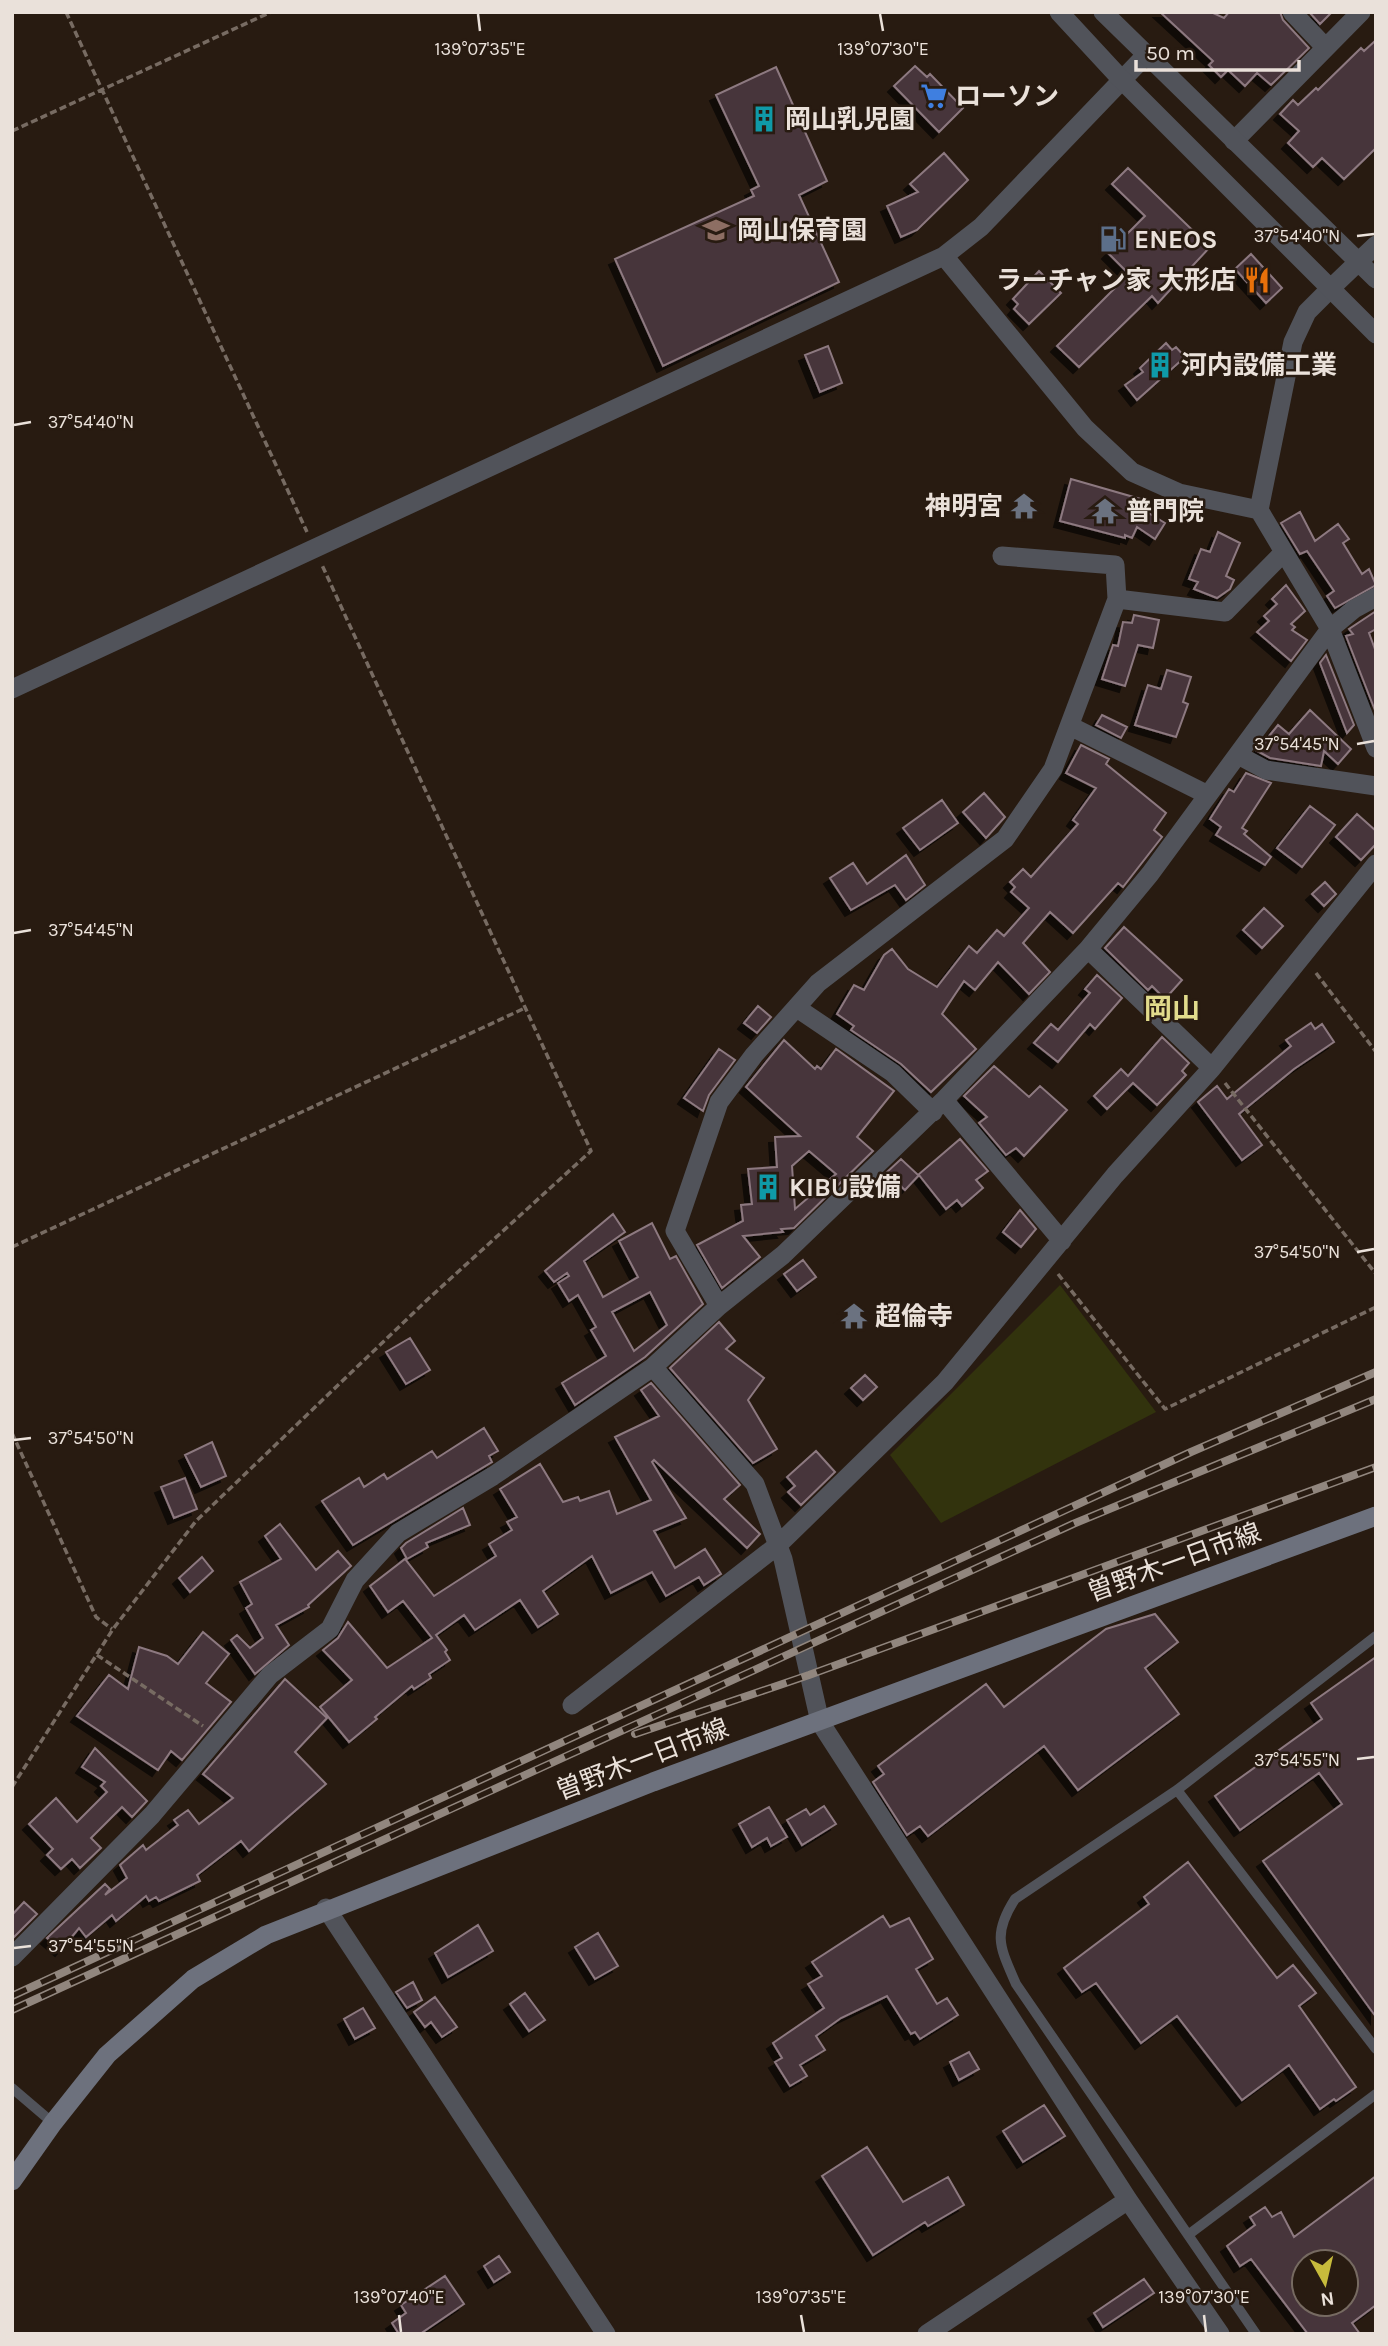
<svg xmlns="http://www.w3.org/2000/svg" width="1388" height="2346" viewBox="0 0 1388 2346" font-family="Karla,'Noto Sans JP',sans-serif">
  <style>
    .green { fill: #32330d }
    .building { fill: #47353b; stroke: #8d7980; stroke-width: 2; fill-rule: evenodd; filter: url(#shadow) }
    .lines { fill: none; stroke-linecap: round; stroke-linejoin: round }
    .path { stroke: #776b62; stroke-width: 3.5; stroke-dasharray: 7 3.5; stroke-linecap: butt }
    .service { stroke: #51535a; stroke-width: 10 }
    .minor { stroke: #51535a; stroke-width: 19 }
    .tertiary { stroke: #51535a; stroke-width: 19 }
    .secondary { stroke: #6d717d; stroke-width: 19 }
    .rail-casing { stroke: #91867e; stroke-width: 8 }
    .rail { stroke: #281b11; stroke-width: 5; stroke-dasharray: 16; stroke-linecap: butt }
    .ticks { fill: none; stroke: #eae1da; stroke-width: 2.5 }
    .labels { text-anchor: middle; stroke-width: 5; stroke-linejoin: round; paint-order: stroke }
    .poi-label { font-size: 26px; font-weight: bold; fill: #eae1da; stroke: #281b11; text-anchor: start }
    .street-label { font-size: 26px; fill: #eae1da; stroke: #281b11 }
    .neighbourhood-label { font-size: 28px; font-weight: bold; fill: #e1db8c; stroke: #281b11 }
    .ticks-label { font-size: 18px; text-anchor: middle; fill: #eae1da; stroke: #281b11; stroke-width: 5; stroke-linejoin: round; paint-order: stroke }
  </style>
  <defs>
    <filter id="shadow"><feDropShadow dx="-6" dy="6" stdDeviation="0" flood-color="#0009"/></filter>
  </defs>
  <rect width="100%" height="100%" fill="#281b11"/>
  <path class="green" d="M1060,1285L1156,1412L941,1523L890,1455Z"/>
  <path class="building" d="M1160,12H1211L1224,18L1229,12H1280L1283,20L1309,48L1271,85L1257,73L1245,86L1228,70L1221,77L1209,65L1213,61Z
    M1309,12H1332L1320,24Z
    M1376,40V148L1344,179L1322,158L1313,167L1288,143L1299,131L1280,114L1293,100L1298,105L1316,88L1318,90L1361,48L1364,51Z
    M915,66L927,77L930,74L963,108L939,132L894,86Z
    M776,67L827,181L799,195L839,282L663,366L615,259L754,196L751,190L759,186L716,95Z
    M944,153L968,180L917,230L901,237L887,206L918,192L910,184Z
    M1128,168L1210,247L1158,303L1152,296L1079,367L1057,346L1129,274L1108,253L1145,216L1112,184Z
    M1251,254L1282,288L1266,303L1235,269Z
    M1039,271L1061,293L1029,324L1014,309L1018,304L1013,299Z
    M1166,343L1172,350L1176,347L1185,357L1137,400L1125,385L1143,372L1140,368Z
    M828,346L842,383L820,392L805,355Z
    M1071,479L1151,502L1147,512L1165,523L1155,539L1137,527L1132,538L1125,535V538L1060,521Z
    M1300,512L1315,541L1338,524L1349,539L1343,543L1362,574L1369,569L1376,585L1335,608L1327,596L1334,591L1307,551L1300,554L1281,523Z
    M1218,532L1240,543L1226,576L1234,580L1230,589L1217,598L1194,589L1198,582L1189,579L1201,549L1210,552Z
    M1286,585L1305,611L1291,624L1295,627L1292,630L1307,640L1291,661L1257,632L1269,621L1264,616L1277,604L1272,599Z
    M1376,611V629L1369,633L1376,652V713L1346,636L1353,634L1349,629Z
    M1134,615L1159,620L1153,648L1138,645L1125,686L1102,679L1113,645L1118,646L1123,622L1132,623Z
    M1326,655L1354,725L1347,733L1320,663Z
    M1167,670L1191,677L1183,702L1188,704L1176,737L1135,725L1148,685L1161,689Z
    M1310,710L1351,749L1338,764L1324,751L1321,766L1270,758L1257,751L1278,725L1289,734Z
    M1102,715L1127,727L1121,738L1096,725Z
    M1081,745L1109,759L1106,764L1166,813L1154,830L1162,837L1123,887L1118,883L1073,933L1050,912L1023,943L1050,972L1029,994L998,962L975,990L964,981L942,1014L976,1049L931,1092L901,1064L851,1030L854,1026L837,1014L854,985L864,990L884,955L892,949L908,969L937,987L969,946L977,953L997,930L1004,936L1029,908L1011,892L1015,887L1010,882L1023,869L1031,877L1078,824L1073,820L1096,788L1066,773Z
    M1246,773L1271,783L1242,828L1247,831L1244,834L1271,857L1265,865L1216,835L1221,827L1210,819L1229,789L1234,792Z
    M984,793L1005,817L986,838L963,812Z
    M942,800L958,823L920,850L903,828Z
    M1310,806L1335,825L1302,867L1277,848Z
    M1357,814L1376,831V844L1361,860L1336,837Z
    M906,855L925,885L906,900L895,885L851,910L830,878L853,863L867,884Z
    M1325,882L1336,894L1324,906L1312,894Z
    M1264,908L1283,926L1262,948L1243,930Z
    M1124,927L1182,980L1165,999L1152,986L1148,990L1105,948Z
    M1097,975L1122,998L1095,1029L1090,1024L1058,1062L1034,1043L1051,1024L1058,1030L1090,993L1085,989Z
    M758,1006L771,1017L757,1033L744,1023Z
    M1311,1023L1315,1029L1322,1024L1334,1042L1294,1069L1239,1114L1262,1145L1242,1160L1198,1102L1217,1086L1227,1099L1291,1046L1286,1040Z
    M1162,1037L1189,1063L1182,1071L1186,1075L1157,1105L1133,1083L1107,1109L1094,1096L1121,1069L1128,1076Z
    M784,1040L815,1069L817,1066L821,1069L836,1049L894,1091L857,1137L873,1151L794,1228L781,1229L783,1232L743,1236L760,1257L722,1288L697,1245L743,1221L741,1205L752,1204L748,1169L777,1167L775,1137L800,1136L746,1087ZM809,1151L836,1174L795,1209L792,1166Z
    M719,1049L735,1060L709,1095L703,1111L684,1098Z
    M994,1066L1029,1097L1040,1086L1067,1110L1024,1156L1016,1148L1006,1155L979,1123L987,1117L964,1096Z
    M960,1139L988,1171L976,1180L983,1188L962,1206L957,1200L946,1209L919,1175L905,1190L886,1173L901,1159L918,1175Z
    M1020,1210L1036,1229L1021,1247L1003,1232Z
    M613,1214L625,1232L584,1261L603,1297L638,1277L619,1241L652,1223L670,1259L676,1256L703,1304L645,1357L575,1405L562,1383L606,1356L591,1330L596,1327L578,1295L569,1301L558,1283L569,1276L567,1273L554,1282L545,1271ZM650,1292L667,1325L634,1351L612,1312Z
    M803,1260L816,1277L797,1291L784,1274Z
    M719,1322L735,1341L726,1349L764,1378L748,1400L777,1449L753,1463L670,1368Z
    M410,1338L430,1370L406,1384L386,1352Z
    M865,1375L877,1387L863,1400L851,1388Z
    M651,1383L740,1485L724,1499L760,1534L747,1548L654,1460L652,1462L686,1518L654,1531L675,1568L705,1549L721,1574L704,1585L699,1577L666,1596L652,1572L611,1593L592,1556L543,1591L558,1614L538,1627L520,1600L475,1630L464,1615L436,1635L447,1650L445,1652L450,1660L429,1674L431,1678L414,1689L412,1686L375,1717L377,1719L349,1742L320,1707L352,1680L323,1650L338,1638L348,1622L387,1668L432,1638L403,1601L388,1612L370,1586L405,1559L434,1596L496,1556L489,1544L512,1530L507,1522L517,1517L500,1489L540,1464L563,1502L578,1497L580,1501L609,1491L617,1514L651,1500L615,1437L659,1416L641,1390Z
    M484,1428L498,1451L489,1456L492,1462L353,1545L322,1501L359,1478L364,1487L384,1474L387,1479L432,1451L437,1458Z
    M212,1442L226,1476L201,1487L185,1455Z
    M816,1451L835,1472L801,1505L788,1492L795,1486L787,1477Z
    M185,1478L197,1509L174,1518L161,1487Z
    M463,1508L470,1525L426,1543L428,1547L407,1559L401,1548L406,1543Z
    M280,1524L316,1570L338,1551L351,1566L308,1605L309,1607L276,1625L289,1645L255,1674L231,1640L237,1635L250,1648L263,1638L246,1608L252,1604L240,1582L281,1559L265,1536Z
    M202,1557L213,1571L190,1592L179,1578Z
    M1155,1614L1178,1642L1145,1668L1179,1714L1078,1790L1044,1746L928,1836L920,1826L907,1835L873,1782L884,1774L878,1766L986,1684L1004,1707L1106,1629Z
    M203,1632L229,1654L206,1683L231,1702L182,1760L171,1751L158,1770L77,1716L109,1675L128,1689L139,1647L167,1656L178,1664Z
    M1376,1657V2017L1263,1861L1342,1804L1319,1773L1240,1830L1215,1796L1322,1719L1311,1703Z
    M285,1679L327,1718L295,1752L326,1784L249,1851L241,1841L197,1875L200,1881L159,1901L156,1897L149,1901L146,1896L116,1921L112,1915L86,1937L79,1928L61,1950L47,1938L105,1884L110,1889L105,1895L127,1878L120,1865L143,1845L146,1850L178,1825L174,1820L188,1810L199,1824L233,1798L203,1774Z
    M95,1748L147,1801L132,1817L122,1807L91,1838L101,1848L80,1868L72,1859L61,1869L47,1855L53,1849L29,1824L56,1798L77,1822L107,1792L101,1786L105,1782L82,1767Z
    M824,1806L836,1824L802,1845L787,1820L806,1809L810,1815Z
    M769,1807L787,1837L771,1846L767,1838L752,1847L739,1824Z
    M1188,1862L1277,1978L1293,1965L1316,1993L1299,2006L1356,2087L1336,2101L1334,2099L1320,2109L1289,2065L1242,2100L1177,2016L1141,2043L1096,1983L1082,1992L1064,1968L1149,1904L1144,1897Z
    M24,1902L37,1914L12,1939V1915Z
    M883,1916L890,1927L909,1918L933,1959L916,1969L937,2004L947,1998L958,2015L920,2039L915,2032L911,2034L887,1996L841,2018L816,2036L825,2050L800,2065L807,2076L790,2086L775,2062L782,2058L773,2043L824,2008L808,1984L822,1976L812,1962Z
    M478,1925L493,1951L448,1977L435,1953Z
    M598,1933L618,1966L595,1979L575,1947Z
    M413,1982L422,2000L407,2008L396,1992Z
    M525,1993L545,2020L529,2031L510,2004Z
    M435,1997L457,2027L442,2037L431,2022L425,2027L414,2012Z
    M363,2008L375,2028L355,2039L344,2019Z
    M969,2052L979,2069L959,2080L950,2062Z
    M1044,2105L1065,2136L1023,2162L1003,2131Z
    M867,2147L903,2202L948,2177L964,2205L928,2226L925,2222L873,2255L822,2176Z
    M1376,2176V2305L1352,2323L1360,2334H1308L1251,2259L1240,2266L1227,2246L1255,2225L1250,2217L1265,2207L1272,2217L1281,2212L1294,2237ZM1304,2262H1346V2304H1304Z
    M499,2256L510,2272L494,2282L484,2266Z
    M445,2276L464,2304L420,2334H399L392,2323L406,2313L401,2305Z
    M1144,2279L1154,2293L1103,2327L1094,2313Z"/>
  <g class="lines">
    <path class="path" d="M66,12L307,532
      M12,131L271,12
      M1316,973L1376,1052
      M1225,1083L1376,1274
      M12,1247L525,1008
      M1058,1274L1165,1409L1376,1307
      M12,1433L96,1617L112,1629
      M97,1655L203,1726
      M12,1787L113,1629L196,1521L427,1300L591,1151L322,565"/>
    <path class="service" d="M1177,1790L1376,2049
      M12,2088L53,2123
      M1188,2235L1376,2094
      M1256,2334L1016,1984C1000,1947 992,1935 1015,1899L1177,1790L1376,1636"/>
    <path class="minor" d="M1292,12L1325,47
      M1234,141L1361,12
      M944,256L1085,428L1132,472L1179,493L1259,510L1330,629L1376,748
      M1259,510L1293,342L1307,312L1331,288
      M1117,599L1225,612L1284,552
      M12,689L944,256L981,227L1146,55
      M1070,726L1208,795
      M1238,755L1266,770L1376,786
      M1088,949L1212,1068
      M797,1008L893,1073L933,1112
      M944,1100L1062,1241
      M719,1306L675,1231L719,1102L754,1055L818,983L1005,839L1053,769L1117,599L1115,565L1002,556
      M653,1367L755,1484L783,1559L820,1722L1128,2200L1220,2334
      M572,1705L778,1545L945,1382L1115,1175L1212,1068L1376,864
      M326,1908L606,2334
      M12,1957L152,1815L270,1675L330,1629L355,1580L398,1533L493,1476L653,1367L719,1306L783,1255L944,1100L1088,949L1150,874L1330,629L1354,609L1376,597
      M927,2334L1128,2200"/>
    <path class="tertiary" d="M1059,12L1121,79L1376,334
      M1103,12L1376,279
      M1331,288L1376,245"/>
    <path class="secondary" d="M12,2181L53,2123L107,2055L193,1979L266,1935L653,1782L1376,1516"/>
    <g class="rail-casing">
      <path id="rail" d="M635,1734L809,1675L1376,1467
        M12,1996L1191,1452L1376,1372
        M12,2010L1073,1524L1376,1399"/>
    </g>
    <use href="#rail" class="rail"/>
  </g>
  <path class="ticks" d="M478,14L480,31M880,14L883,31M1357,236L1374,234M14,425L31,422M1357,744L1374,741M14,933L31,930M1357,1252L1374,1249M14,1440L31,1438M1357,1759L1374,1757M14,1948L31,1946M399,2315L401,2332M801,2315L804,2332M1204,2315L1206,2332"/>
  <defs>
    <g id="supermarket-bare" transform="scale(2.1)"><path d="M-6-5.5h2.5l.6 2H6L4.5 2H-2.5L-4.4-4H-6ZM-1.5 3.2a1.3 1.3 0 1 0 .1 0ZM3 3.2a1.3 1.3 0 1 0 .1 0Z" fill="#3f7fe0" stroke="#281b11" stroke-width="2.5" paint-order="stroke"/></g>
    <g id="building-bare" transform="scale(2.1)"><path d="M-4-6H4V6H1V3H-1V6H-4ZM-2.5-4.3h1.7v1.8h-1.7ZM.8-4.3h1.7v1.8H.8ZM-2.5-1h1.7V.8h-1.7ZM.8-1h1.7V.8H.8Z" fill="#0f9aa8" stroke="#281b11" stroke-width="2.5" paint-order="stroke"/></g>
    <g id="school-bare" transform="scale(2.1)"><path d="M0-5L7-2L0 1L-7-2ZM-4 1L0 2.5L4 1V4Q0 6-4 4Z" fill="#8d6e63" stroke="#281b11" stroke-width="2.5" paint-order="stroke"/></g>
    <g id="fuel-bare" transform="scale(2.1)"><path d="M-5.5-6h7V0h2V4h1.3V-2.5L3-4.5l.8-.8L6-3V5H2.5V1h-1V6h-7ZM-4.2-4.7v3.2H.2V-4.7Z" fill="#5c6f8a" stroke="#281b11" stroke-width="2.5" paint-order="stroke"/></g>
    <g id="restaurant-bare" transform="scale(2.1)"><path d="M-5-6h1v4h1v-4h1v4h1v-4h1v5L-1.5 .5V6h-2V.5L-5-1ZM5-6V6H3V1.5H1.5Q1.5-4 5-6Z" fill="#e8710a" stroke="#281b11" stroke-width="2.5" paint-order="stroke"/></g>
    <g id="temple-bare" transform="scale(2.1)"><path d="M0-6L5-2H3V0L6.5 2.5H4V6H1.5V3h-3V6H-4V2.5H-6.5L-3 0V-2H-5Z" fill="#6b7280" stroke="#281b11" stroke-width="2.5" paint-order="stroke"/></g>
  </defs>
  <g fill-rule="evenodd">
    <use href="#supermarket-bare" x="934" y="96"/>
    <use href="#building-bare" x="764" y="119"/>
    <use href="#school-bare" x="716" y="230"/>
    <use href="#fuel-bare" x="1113" y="239"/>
    <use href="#restaurant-bare" x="1257" y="280"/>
    <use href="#building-bare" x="1160" y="365"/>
    <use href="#temple-bare" x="1024" y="506"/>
    <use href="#temple-bare" x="1105" y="511"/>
    <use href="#building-bare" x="768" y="1187"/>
    <use href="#temple-bare" x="854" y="1316"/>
  </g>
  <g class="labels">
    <g class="poi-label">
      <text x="955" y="105">ローソン</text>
      <text x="785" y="128">岡山乳児園</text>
      <text x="737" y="239">岡山保育園</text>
      <text x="1134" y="248">ENEOS</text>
      <text x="1236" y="289" text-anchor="end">ラーチャン家 大形店</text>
      <text x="1181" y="374">河内設備工業</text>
      <text x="1003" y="515" text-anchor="end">神明宮</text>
      <text x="1126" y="520">普門院</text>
      <text x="789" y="1196">KIBU設備</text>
      <text x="875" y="1325">超倫寺</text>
    </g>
    <g class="street-label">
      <text transform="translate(1174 1562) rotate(-20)" y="9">曽野木一日市線</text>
      <text transform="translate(642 1759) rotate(-21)" y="9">曽野木一日市線</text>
    </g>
    <g class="neighbourhood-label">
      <text x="1172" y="1018">岡山</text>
    </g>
  </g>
  <g class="ticks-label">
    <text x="480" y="55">139°07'35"E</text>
    <text x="883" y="55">139°07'30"E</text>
    <text x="1297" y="242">37°54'40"N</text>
    <text x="91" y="428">37°54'40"N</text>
    <text x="1297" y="750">37°54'45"N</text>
    <text x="91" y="936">37°54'45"N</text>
    <text x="1297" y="1258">37°54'50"N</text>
    <text x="91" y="1444">37°54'50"N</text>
    <text x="1297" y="1766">37°54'55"N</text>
    <text x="91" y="1952">37°54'55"N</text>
    <text x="399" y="2303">139°07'40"E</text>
    <text x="801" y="2303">139°07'35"E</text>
    <text x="1204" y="2303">139°07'30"E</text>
  </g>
  <rect width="1388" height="2346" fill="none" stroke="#eae1da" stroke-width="28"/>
  <g transform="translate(1325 2283) rotate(172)"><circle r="33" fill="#281b11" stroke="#766a61" stroke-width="2"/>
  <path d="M0-5L12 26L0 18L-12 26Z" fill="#c7bb3c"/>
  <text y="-10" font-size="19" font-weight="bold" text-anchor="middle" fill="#eae1da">N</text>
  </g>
  <path d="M1136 60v10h163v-10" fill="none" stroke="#eae1da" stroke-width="3.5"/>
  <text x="1146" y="60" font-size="21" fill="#eae1da" stroke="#281b11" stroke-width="5" paint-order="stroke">50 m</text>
</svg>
